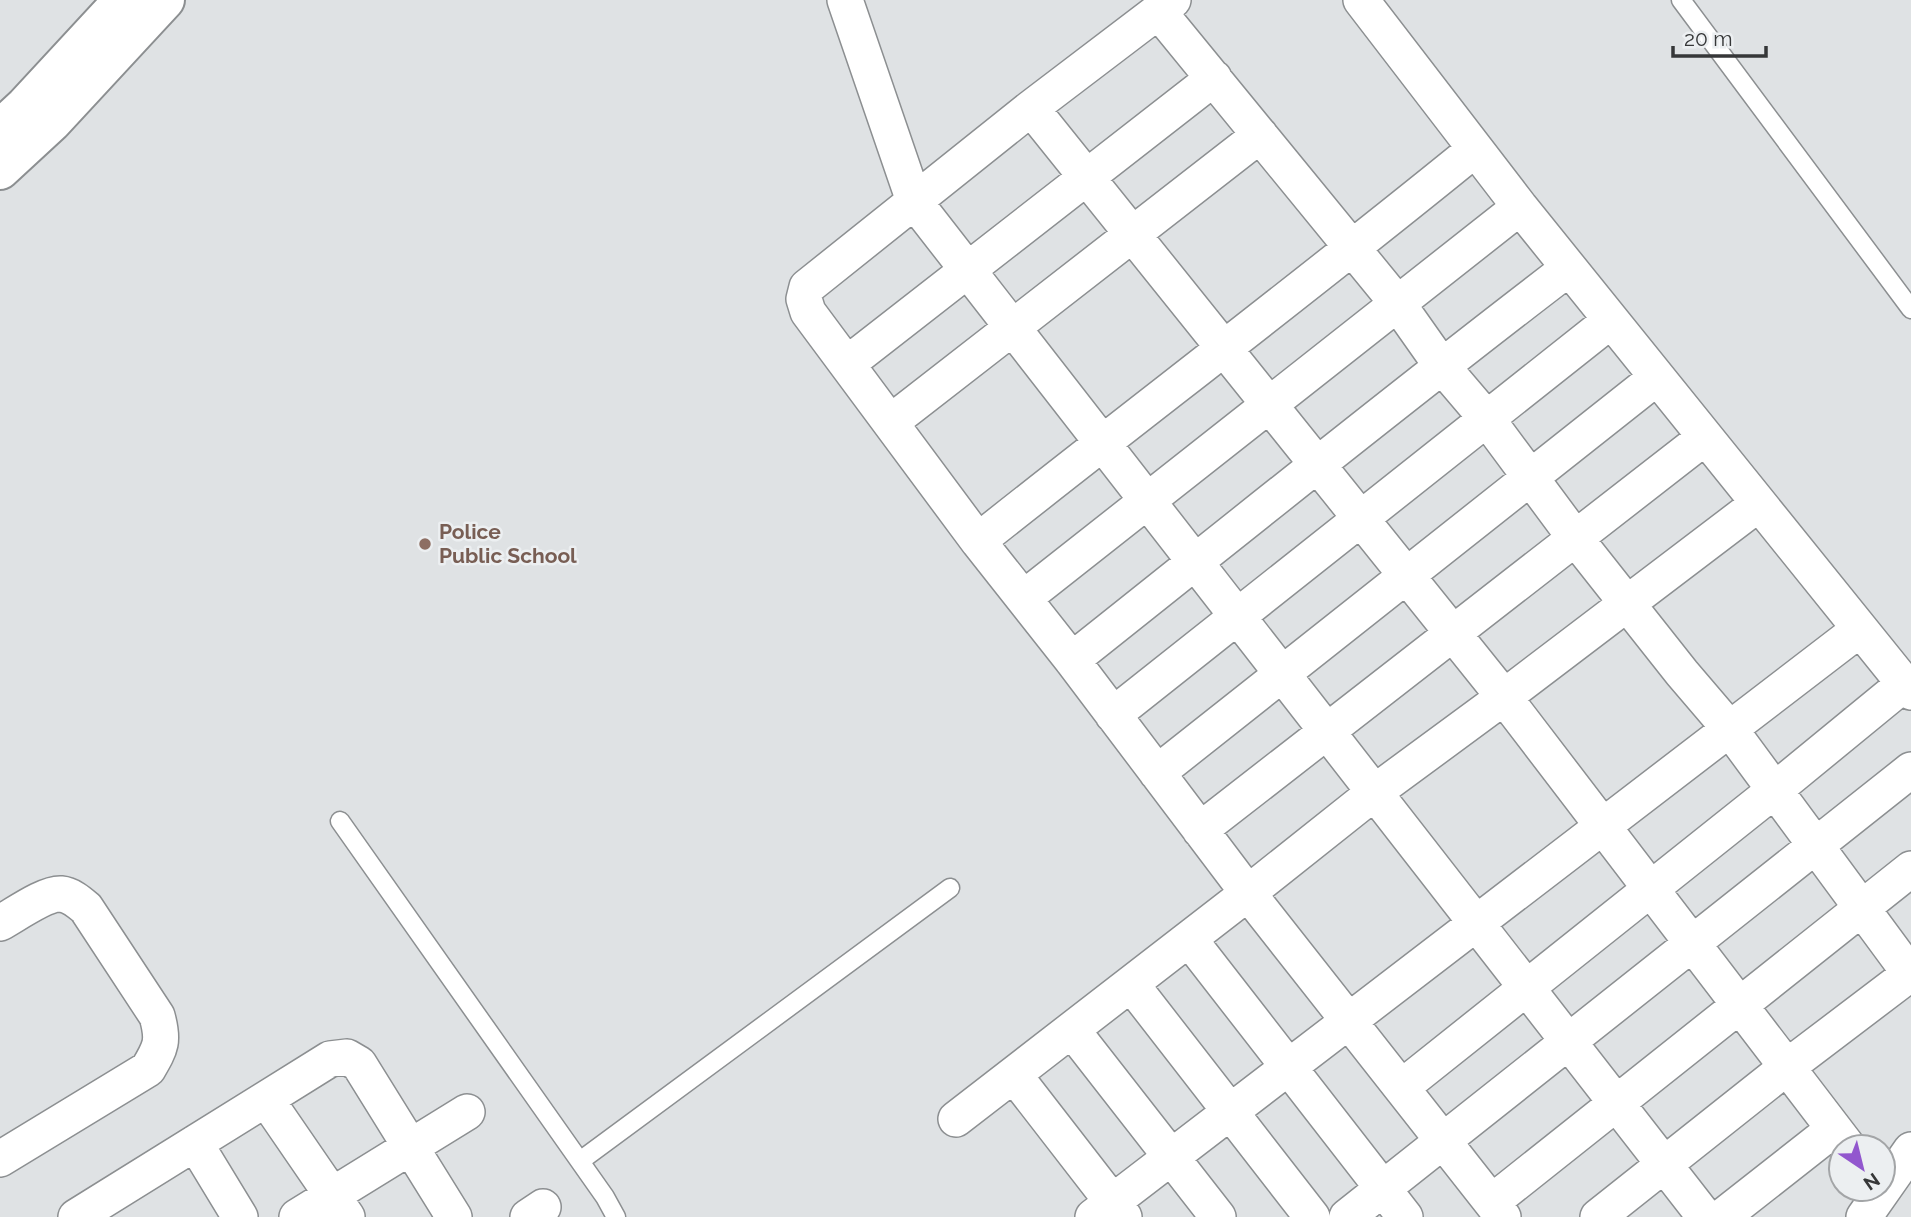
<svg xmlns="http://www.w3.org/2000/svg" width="1911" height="1217" viewBox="0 0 1911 1217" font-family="Raleway,sans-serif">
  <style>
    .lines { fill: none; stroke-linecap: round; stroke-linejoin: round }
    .lane-casing { stroke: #8c8f91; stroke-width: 21 }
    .street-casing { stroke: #8c8f91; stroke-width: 38 }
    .secondary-casing { stroke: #8c8f91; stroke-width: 42 }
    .lane { stroke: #fff; stroke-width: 18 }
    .street { stroke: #fff; stroke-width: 35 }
    .secondary { stroke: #fff; stroke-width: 38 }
    .education-dot { fill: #8d6e63; stroke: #eceff1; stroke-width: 2.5 }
    .labels { text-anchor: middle; stroke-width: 5; stroke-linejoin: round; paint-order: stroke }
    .education-label { font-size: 21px; font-weight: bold; fill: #785e54; stroke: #eceff1; text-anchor: start }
  </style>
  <rect width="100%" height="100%" fill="#dfe2e4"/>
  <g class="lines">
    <g class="lane-casing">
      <path id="lane" d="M1681,0L1911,309
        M340,821L605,1197L616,1217
        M580,1161L950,888"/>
    </g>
    <g class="street-casing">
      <path id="street" d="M845,0L914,201L1705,1217
        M1173,0L1031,108L807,287L804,299L808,312L978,541L1072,660L1248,893L1503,1217
        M1361,0L1520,207L1911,692
        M1159,12L1398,304L1441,365L1487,419L1576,539L1682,673L1729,728L1911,975
        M1031,108L1504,697L1848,1147
        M847,364L1214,78
        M891,422L1260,135
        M978,541C1143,410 1311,283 1474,150
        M1024,598L1520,207
        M1072,660C1237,529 1401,396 1569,268
        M1113,715L1610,321
        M1157,773L1656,378
        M1200,830L1704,438
        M0,923C15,915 45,893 61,894C71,895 79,902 86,908L157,1016C164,1041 161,1047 148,1069L0,1159
        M1189,939L1405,1217
        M1131,984L1312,1217
        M1072,1030L1218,1217
        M1014,1075L1124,1217
        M1402,1087L1776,789L1904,684
        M266,1099L347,1217
        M956,1119L1248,893L1375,792L1504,697L1758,504
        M195,1143L240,1217
        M1492,1202L1911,869
        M76,1217L330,1059L347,1057L359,1064L454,1217
        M297,1217L467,1112
        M528,1217L543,1207
        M1093,1217L1860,629
        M1347,1217L1911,770
        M1598,1217L1787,1067L1911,973
        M1722,1217L1834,1129
        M1864,1217L1911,1150"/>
    </g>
    <g class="secondary-casing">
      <path id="secondary" d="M0,129L25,106L123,0
        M0,170L52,122L165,0"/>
    </g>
    <use href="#lane" class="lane"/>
    <use href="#street" class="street"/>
    <use href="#secondary" class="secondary"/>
  </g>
  <circle class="education-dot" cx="425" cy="544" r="7"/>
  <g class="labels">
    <g class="education-label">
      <text x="439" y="539">Police<tspan x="439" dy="24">Public School</tspan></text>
    </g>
  </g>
  <g transform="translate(1862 1168) rotate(145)"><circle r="33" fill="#eceff1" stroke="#a3a5a7" stroke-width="2"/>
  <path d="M0-5L12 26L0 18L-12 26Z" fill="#9257ce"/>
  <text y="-10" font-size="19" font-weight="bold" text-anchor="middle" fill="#363738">N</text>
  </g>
  <path d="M1673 46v10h93v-10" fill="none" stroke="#363738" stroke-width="3.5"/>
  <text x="1684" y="46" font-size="21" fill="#363738" stroke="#eceff1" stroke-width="5" paint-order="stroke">20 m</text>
</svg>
